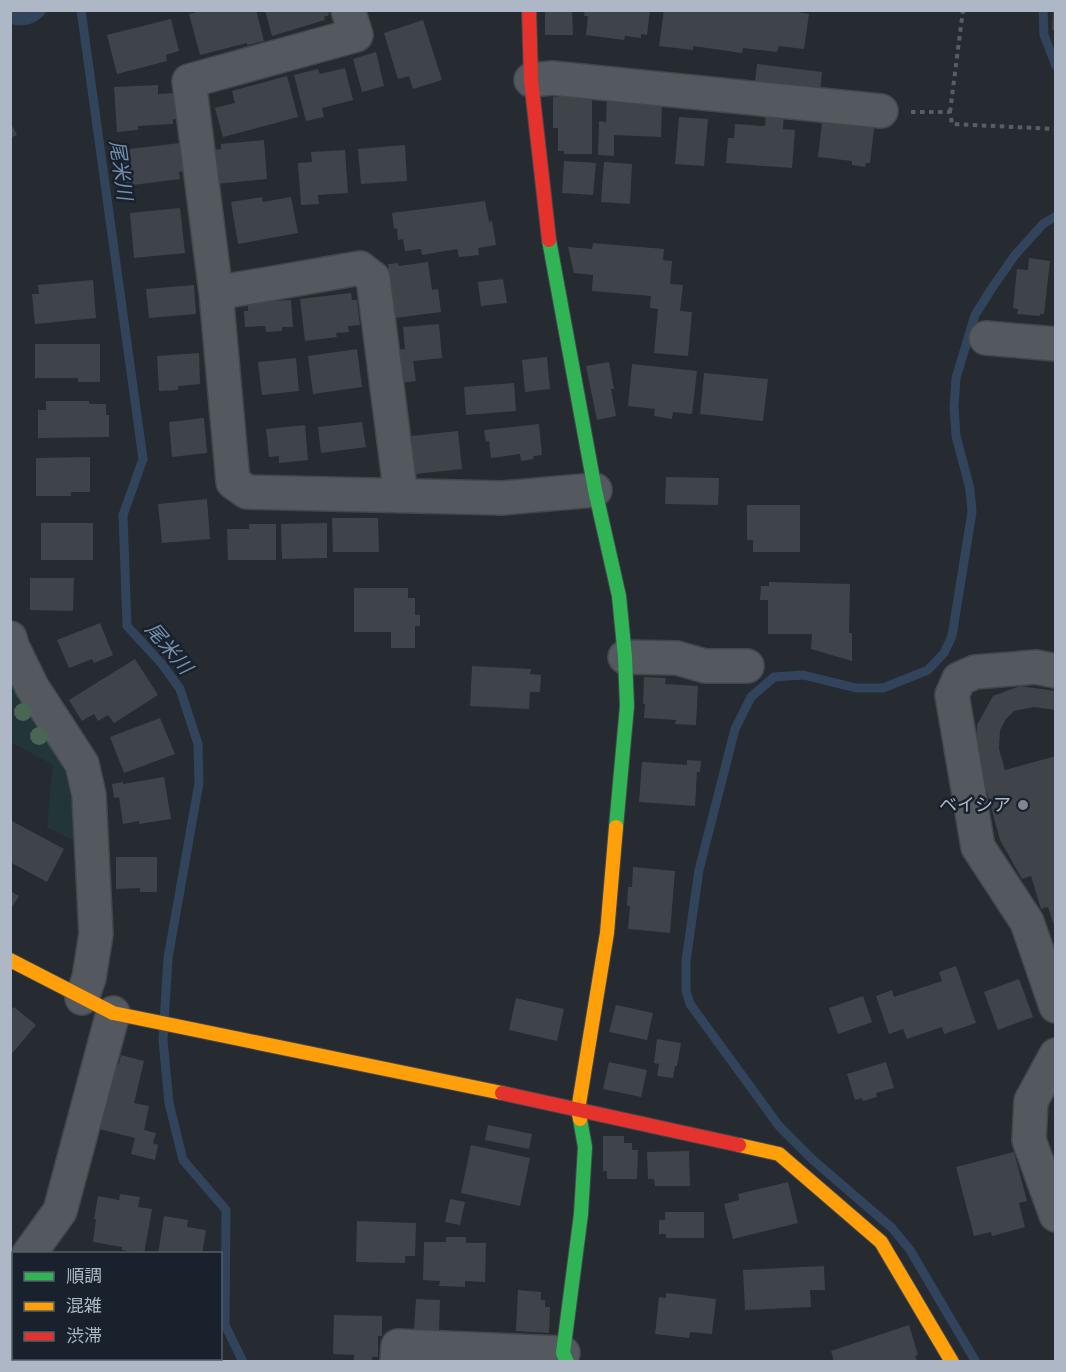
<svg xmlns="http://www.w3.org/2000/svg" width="1066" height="1372" viewBox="0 0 1066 1372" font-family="Helvetica,'Noto Sans JP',sans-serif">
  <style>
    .green { fill: #223639 }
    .water { fill: #31445c }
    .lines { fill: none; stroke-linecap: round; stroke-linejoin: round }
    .stream { stroke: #31445c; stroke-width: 9 }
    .building { fill: #3f444a }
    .street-casing { stroke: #42474c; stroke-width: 36 }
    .fast-casing { stroke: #42474c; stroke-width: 16 }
    .slow-casing { stroke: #42474c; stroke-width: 16 }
    .jam-casing { stroke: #42474c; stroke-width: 16 }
    .path { stroke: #585e64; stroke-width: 4; stroke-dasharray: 4.5 4.5; stroke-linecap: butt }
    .street { stroke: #545960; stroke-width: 33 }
    .fast { stroke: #30b455; stroke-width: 14 }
    .slow { stroke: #ff9f0a; stroke-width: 14 }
    .jam { stroke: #e5322d; stroke-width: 14 }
    .tree { fill: #486653 }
    .poi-dot { fill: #7d8691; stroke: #19212c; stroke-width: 2 }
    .labels { text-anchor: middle; stroke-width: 5; stroke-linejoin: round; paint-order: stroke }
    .poi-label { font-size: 18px; fill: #adb7c5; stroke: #19212c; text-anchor: end }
    .water-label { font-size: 20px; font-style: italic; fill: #748eae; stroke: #19212c }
  </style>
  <rect width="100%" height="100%" fill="#252b31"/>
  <path class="green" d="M10,681L16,692L64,767L73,811L75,841L47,827L53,765L11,742Z"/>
  <path class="water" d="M10,11L11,10L47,11C39,23 25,28 11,24Z"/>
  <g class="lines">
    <path class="stream" d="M81,10L143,459L123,515L127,626L162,664L180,689L198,744L199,783L168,958L163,1040L169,1103L183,1160L226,1210L225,1325L243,1362
      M1043,10L1044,35L1056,66
      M976,1362L910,1250L892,1228L813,1160L779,1126L690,1004L686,991V961L699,870L735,729L751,697L774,677L803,675L856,688H883L928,670L944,653L952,636L972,512L970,489L956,436L954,407L956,378L975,315L992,288L1015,255L1043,224L1056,216"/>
  </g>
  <path class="building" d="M204,10H256L264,41L247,45V43L200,55L189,14Z
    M265,10H328L329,15L324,17L325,20L272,36Z
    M545,10H572L573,35H545Z
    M585,10H650L647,35L641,34V38L625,36L624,40L586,35L588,16H584Z
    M664,10H786L809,14L804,49L779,46L777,52L743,48L742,53L693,46V50L659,46Z
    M1053,10H1056V30H1052Z
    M171,19L179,51L166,55L167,61L117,74L107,35Z
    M423,20L442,80L413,89L409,76L398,79L384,33Z
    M376,52L384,86L362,92L353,59Z
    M757,64L822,72L820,93L755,82Z
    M345,68L353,100L322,108L324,117L306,121L294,75L318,69L320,74Z
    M287,76L298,117L223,137L215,108L235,103L232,91Z
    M158,85V94L175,93L176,119H173V124L138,126V130L117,132L114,87Z
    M607,95L662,97L661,137L614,135V156L598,155L599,121L606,122Z
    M553,97H592V154H564V151H558V128H553Z
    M766,109L784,110L783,129L795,130L792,168L726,163L728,138H734L735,124L765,126Z
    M823,114L875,120L870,163H866L865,167L852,165V161L818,157Z
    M679,117L708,119L704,166L675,164Z
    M10,122L17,135L10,138Z
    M264,140L267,179L217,184L214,150L221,149V144Z
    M180,143L184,171L179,172L180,179L125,186L121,150Z
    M405,145L407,181L361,184L358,149Z
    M345,150L348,193L318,195L319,204L301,205L298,163L312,162L311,152Z
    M564,161L596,163L593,195L562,193Z
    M604,162L632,164L630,204L601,202Z
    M262,197L263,202L291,197L298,233L238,244L231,202Z
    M485,201L489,222L492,221L496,245L478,248L479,255L459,257L457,249L422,255L421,249L405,251L403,239L398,240L397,228L394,229L392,213Z
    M180,208L185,253L134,258L130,213Z
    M593,243L664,249L663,260L672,261L670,284L683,285L680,311L692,312L688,356L654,353L658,309L650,308L651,296L592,291L593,275L574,273L568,247L592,249Z
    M1029,258L1050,261L1044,314H1040V316L1017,314L1018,309L1013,308L1017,269L1028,270Z
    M428,262L432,290L438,289L441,312L395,318L388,264L398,263L399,266Z
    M503,279L507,303L481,306L478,282Z
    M93,280L96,318L35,324L32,294H39L38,285Z
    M194,285L196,314L149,318L146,289Z
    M351,293L352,300H357L360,325L348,326L349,332L336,333L337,337L305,341L300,299Z
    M291,300L293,327H282V331L266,332L265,326L245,327L244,311H248V302Z
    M439,324L442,358L413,361L416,381L399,383L396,350L405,349L403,327Z
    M35,344H100V382H78V378H35Z
    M357,349L362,387L313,394L308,356Z
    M199,353L200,384L178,386V390L159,391L157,356Z
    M547,357L550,389L525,392L522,360Z
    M296,358L299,391L262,395L258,362Z
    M609,362L614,389H611L616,416L597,420L586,366Z
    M632,364L697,371L692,414L673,412L672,419L654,416L655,409L628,406Z
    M704,373L768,379L763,421L700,414Z
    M514,383L516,411L466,415L464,387Z
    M46,401H89V404H106V415H109V437L38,438V410H46Z
    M204,418L207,453L172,457L169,422Z
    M362,422L366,447L321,453L318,427Z
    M539,424L542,455L533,456L534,459L521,461L520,454L491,458L489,441L486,442L484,430Z
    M305,425L308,460L279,463V456L269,457L266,429Z
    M458,431L462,469L415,474L411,436Z
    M90,457V492H71V496H36V458Z
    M666,477L719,478L718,505L665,504Z
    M207,499L210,539L162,543L158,504Z
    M747,505H800V552H753V540H747Z
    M332,518H378L379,552H333Z
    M41,523H93V560H41Z
    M327,523V558L282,559L281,524Z
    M249,524H276V560H228L227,529H249Z
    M30,578H74L73,611L30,610Z
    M769,582L850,584L849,633H852V661L811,649L812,634H768V600H760L761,586H769Z
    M354,588H408V598H415V615H420V626H415V648H391V632H354Z
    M100,623L113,655L94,663L92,659L69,668L57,640Z
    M135,659L158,695L114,723L108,715L98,721L94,714L82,721L69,700Z
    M472,666L531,669L530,674L541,675L540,692H530L529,709L470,706Z
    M644,677L666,678L665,684L698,686L696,725L675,724L676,720L644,718L645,704H643Z
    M1020,686L1056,691V710L1034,707L1014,711L1006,719L1000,730L999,749L1005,770L1056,756V931L1048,907L1041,909L1031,876L1022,879L1000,840L977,755V725L993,696Z
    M160,718L175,754L124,773L110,737Z
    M687,760L701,761L700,772H697L695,806L639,802L642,762L687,765Z
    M164,777L171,819L139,824V821L123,824L119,797L114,798L112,784L123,782V784Z
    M10,820L64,849L47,882L10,862Z
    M116,857H157V892H140V888L116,889Z
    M633,867L675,871L670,933L628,929L630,906H627L628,887H632Z
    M10,891L19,896L10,910Z
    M956,966L976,1023L944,1034L942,1027L907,1039L903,1029L889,1034L876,996L892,990L894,997L942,981L939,972Z
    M1019,979L1033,1017L998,1030L984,992Z
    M863,996L872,1022L838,1034L829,1008Z
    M516,998L564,1009L557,1041L509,1030Z
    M616,1005L653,1013L647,1040L609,1032Z
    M14,1007L36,1025L10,1056V1011Z
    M657,1039L681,1043L677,1066H675L673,1078L657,1076L659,1064L654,1063Z
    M121,1055L144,1061L134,1103L149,1106L144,1130L156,1133L153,1143L158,1145L155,1160L131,1154L135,1138L95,1128L110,1062L119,1064Z
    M609,1062L647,1070L641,1097L603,1089Z
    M886,1062L894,1088L876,1093L877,1097L863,1101L862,1098L855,1100L847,1074Z
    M488,1125L532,1134L529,1149L485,1140Z
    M603,1136H624V1143H632V1150H638L637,1179H607V1171H603Z
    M471,1145L530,1158L520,1206L461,1193Z
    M689,1151L690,1186H655L654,1179H648L647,1152Z
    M1014,1152L1027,1201L1019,1203L1025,1227L992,1236L991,1232L974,1236L956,1167Z
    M788,1182L798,1223L733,1239L724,1204L739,1200L738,1194Z
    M120,1194L140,1197L138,1207L152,1209L144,1254L122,1250V1247L93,1242L96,1219H94L98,1196L119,1200Z
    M450,1199L465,1202L460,1225L445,1222Z
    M665,1212H704V1238H666V1234H659V1220H665Z
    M164,1216L188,1220L187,1227L206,1230L202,1254H158Z
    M357,1221L416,1223L415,1256H405V1263L356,1262Z
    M446,1237H466V1243H486L485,1282L465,1281V1287L439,1286L440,1281L423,1280L424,1242H446Z
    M824,1266L825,1290H810L811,1307L745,1310L743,1270Z
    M518,1290L541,1292V1300H545V1307H550L549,1333L516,1331Z
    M666,1293L716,1299L712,1334L690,1332L689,1338L655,1334L659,1297L666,1298Z
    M416,1299L440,1300L439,1331L414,1330Z
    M334,1315L382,1316V1336H378V1357H372V1362H354V1355L333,1354Z
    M909,1325L918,1355L915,1356L917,1361L834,1362L831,1351Z
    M50,1358V1362H10V1359L14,1358Z
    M62,1358H115V1362H62Z"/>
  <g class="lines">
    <g class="street-casing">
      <path id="street" d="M348,10L356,35L189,81L216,293L233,482L247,492L502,498L595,490
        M531,80L552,78L881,111
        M216,293L360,268L373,278L401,496
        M986,338L1056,344
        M10,638L12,646L32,687L82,764L89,795L96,934L89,978L82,998
        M625,657L677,658L705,666H747
        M1056,671L1036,667L975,672L959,679L952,695L978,847L1027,922L1056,1006
        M1056,1055L1031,1101L1029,1140L1056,1215
        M29,1254L60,1211L113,1013
        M10,1280L14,1276
        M397,1362L398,1346L563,1353"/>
    </g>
    <g class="fast-casing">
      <path id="fast" d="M549,240L595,490L619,596L625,657L627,706L616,827
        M567,1362L563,1353L581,1214L585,1147L580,1119"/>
    </g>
    <g class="slow-casing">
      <path id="slow" d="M10,960L113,1013L502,1093
        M580,1119L578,1110L607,933L616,827
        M739,1145L779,1154L881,1242L952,1362"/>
    </g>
    <g class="jam-casing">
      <path id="jam" d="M529,10L531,80L549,240
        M502,1093L739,1145"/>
    </g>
    <path class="path" d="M911,112H950L952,124L1056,129
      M950,112L963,10"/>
    <use href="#street" class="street"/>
    <use href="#fast" class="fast"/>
    <use href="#slow" class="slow"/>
    <use href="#jam" class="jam"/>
  </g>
  <g class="tree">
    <circle cx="23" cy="712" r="9"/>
    <circle cx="39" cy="736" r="9"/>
  </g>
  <circle class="poi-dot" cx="1023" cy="805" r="6"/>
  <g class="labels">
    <g class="poi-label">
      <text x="1011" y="811">ベイシア</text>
    </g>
    <g class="water-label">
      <text transform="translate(121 170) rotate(82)" y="7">尾米川</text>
      <text transform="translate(169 648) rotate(50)" y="7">尾米川</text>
    </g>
  </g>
  <rect width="1066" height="1372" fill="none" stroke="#adb7c5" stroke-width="24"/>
  <rect x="12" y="1252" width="210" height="108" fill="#19212c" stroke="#545d69" stroke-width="1.5"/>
  <rect x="24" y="1272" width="30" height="9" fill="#30b455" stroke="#545d69" stroke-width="1.5"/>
  <text x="66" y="1282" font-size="18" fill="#adb7c5">順調</text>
  <rect x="24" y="1302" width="30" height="9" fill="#ff9f0a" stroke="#545d69" stroke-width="1.5"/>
  <text x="66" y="1312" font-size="18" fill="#adb7c5">混雑</text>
  <rect x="24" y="1332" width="30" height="9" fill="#e5322d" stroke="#545d69" stroke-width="1.5"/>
  <text x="66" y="1342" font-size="18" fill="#adb7c5">渋滞</text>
</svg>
